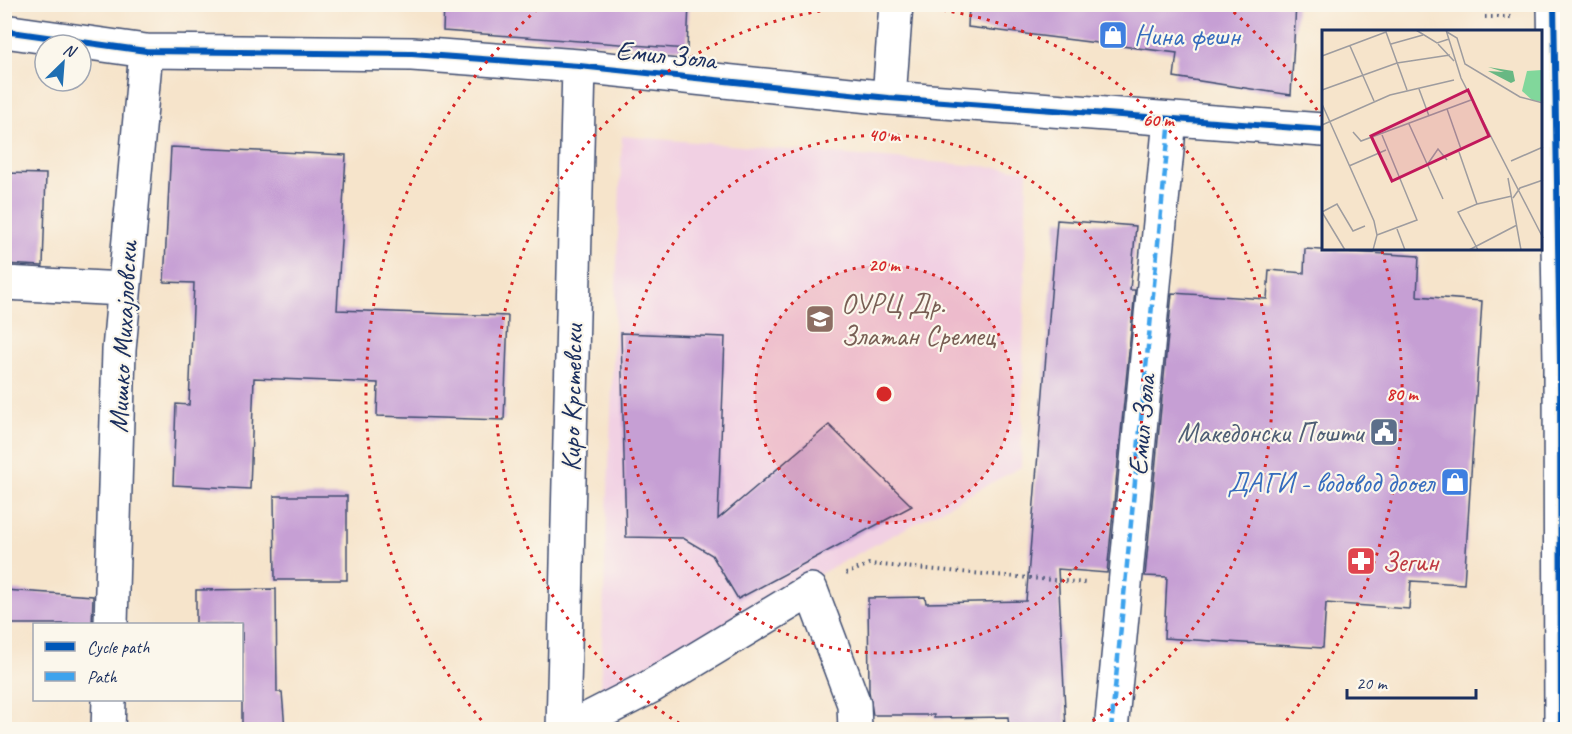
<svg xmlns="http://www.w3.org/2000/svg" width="1572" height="734" viewBox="0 0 1572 734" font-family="Caveat,sans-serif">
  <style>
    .built { fill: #f1d0e3 }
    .building { fill: #c69fd4 }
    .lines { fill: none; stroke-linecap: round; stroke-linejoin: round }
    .street-casing { stroke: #3c4a6e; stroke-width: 36 }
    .secondary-casing { stroke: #3c4a6e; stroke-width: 36 }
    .path { stroke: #3c4a6e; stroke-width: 4; stroke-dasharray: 1.5 4.5; stroke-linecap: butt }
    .street { stroke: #fff; stroke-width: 33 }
    .secondary { stroke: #fff; stroke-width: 33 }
    .quiet { stroke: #3da3ed; stroke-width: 4.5; stroke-dasharray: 9 4.5; stroke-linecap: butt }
    .cycleway-casing { stroke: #fbf7ec; stroke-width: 10 }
    .cycleway { stroke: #0057b8; stroke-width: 6 }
    .ring { fill: none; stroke: #d62828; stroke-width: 3; stroke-dasharray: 3 6 }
    .labels { text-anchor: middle; stroke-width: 4.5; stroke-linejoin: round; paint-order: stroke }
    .shop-label { font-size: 28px; fill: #366cbe; stroke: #fbf7ec; text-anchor: start }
    .street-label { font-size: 28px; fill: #1b2f5e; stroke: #fbf7ec }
    .education-label { font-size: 28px; fill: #785e54; stroke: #fbf7ec; text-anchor: start }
    .service-label { font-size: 28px; fill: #4e5e75; stroke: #fbf7ec; text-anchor: end }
    .health-label { font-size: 28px; fill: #be3a42; stroke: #fbf7ec; text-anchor: start }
    .inset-road { fill: none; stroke: #9e9c9f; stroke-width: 1.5 }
    .view { fill: #c2185b; fill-opacity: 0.15; stroke: #c2185b; stroke-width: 3 }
    .inset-edge { fill: none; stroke: #1b2f5e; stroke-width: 3 }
    .centre { fill: #d62828; stroke: #fbf7ec; stroke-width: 3 }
    .ring-label { font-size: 18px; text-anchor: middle; font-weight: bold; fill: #d62828; stroke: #fbf7ec; stroke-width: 4.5; stroke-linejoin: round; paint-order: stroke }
  </style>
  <rect width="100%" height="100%" fill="#fbf7ec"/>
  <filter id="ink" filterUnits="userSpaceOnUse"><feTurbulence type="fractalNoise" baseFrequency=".0167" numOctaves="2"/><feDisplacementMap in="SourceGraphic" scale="12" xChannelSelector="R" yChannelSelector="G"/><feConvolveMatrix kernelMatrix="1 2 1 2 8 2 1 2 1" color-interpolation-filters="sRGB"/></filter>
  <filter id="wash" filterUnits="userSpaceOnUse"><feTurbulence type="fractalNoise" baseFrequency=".008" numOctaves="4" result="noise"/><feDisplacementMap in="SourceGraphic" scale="24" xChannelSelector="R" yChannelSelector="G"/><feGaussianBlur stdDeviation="1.35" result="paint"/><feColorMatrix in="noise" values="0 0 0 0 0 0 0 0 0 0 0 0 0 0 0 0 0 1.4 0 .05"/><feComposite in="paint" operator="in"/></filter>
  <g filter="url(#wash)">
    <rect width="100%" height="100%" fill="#f6e4cb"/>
    <path class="built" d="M622,136L1027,170L1021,467L600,691Z"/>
    <g id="blocks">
      <path class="building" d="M444,4H689L687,49L443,31Z
        M969,4H1296L1291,95L1174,77L1177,53L968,27Z
        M171,147L346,155L337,310L508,316L504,420L377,416L378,383L254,378L250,489L173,485L176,404L189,405L194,283L164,282Z
        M4,173L46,174L43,266L4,264Z
        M1057,220L1136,226L1130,290H1135L1107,573L1058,569L1066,729H1009L1008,717L934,718V715H873L869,691L868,598L925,597L926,603L1026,601Z
        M1305,249L1419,256L1417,296L1482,301L1464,584L1411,581L1409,609L1326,603L1323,648L1164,638L1167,577L1145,576L1172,293L1267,299L1269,270L1304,273Z
        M621,333L725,337L718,519L829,425L912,506L738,599L712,555L683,538L626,537Z
        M274,496H347V580H275Z
        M276,589L277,692H282L285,729H242V624H196V590Z
        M4,590L93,596L92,624H4Z"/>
    </g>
  </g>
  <g filter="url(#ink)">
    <use href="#blocks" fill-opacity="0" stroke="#3c4a6e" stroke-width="1.5"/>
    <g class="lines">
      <g class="street-casing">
        <path id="street" d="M4,31L146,51L412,54L579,66L889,98L1323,130
          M889,98L896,4
          M4,283L124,289
          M111,624L119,350L146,51
          M108,730L109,700
          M563,730L579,66
          M566,730L650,687L811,590L854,704L855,730
          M1111,730L1170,119"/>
      </g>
      <g class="secondary-casing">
        <path id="secondary" d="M1554,4L1560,362L1561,730"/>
      </g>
      <path class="path" d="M1485,17H1514
        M846,574L869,564L1087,583"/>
      <use href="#street" class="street"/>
      <use href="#secondary" class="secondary"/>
      <path class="quiet" d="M1111,730L1170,119"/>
      <g class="cycleway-casing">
        <path id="cycleway" d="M1554,4L1560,362L1561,730
          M4,31L146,51L412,54L579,66L889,98L1323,130"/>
      </g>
      <use href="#cycleway" class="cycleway"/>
    </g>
  </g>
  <circle cx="884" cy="394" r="129" fill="#d62828" fill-opacity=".12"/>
  <g class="ring">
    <circle cx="884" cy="394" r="129"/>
    <circle cx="884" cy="394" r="259"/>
    <path d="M687 728A388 388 0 1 1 1081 728"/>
    <path d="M487 727A518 518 0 0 1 541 6M1227 6A518 518 0 0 1 1321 116M1382 251A518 518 0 0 1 1281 727"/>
  </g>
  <defs>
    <g id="shop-square" transform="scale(1.5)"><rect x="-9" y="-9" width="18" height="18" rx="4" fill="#3f7fe0" stroke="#fbf7ec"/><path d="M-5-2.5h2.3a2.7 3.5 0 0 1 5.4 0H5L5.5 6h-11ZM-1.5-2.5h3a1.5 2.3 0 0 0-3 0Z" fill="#fff"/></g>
    <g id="school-square" transform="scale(1.5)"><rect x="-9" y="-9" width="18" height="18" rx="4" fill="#8d6e63" stroke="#fbf7ec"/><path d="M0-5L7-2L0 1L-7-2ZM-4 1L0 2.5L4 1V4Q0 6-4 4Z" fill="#fff"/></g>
    <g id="civic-square" transform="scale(1.5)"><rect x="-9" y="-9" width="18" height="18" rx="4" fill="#5c6f8a" stroke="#fbf7ec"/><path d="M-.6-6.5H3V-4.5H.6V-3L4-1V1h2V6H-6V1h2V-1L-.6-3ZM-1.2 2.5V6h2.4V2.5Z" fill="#fff"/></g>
    <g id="pharmacy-square" transform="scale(1.5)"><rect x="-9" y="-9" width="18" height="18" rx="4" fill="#e0444e" stroke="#fbf7ec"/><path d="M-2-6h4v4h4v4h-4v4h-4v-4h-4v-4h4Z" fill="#fff"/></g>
  </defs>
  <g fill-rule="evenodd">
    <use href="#shop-square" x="1113" y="35"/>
    <use href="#school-square" x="820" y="319"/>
    <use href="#civic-square" x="1384" y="432"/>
    <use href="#shop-square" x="1455" y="482"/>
    <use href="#pharmacy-square" x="1361" y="561"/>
  </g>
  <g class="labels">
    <g class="shop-label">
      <text x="1134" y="45">Нина фешн</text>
      <text x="1434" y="492" text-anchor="end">ДАГИ - водовод дооел</text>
    </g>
    <g class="street-label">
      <text transform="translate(666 54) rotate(6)" y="10">Емил Зола</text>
      <text transform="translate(122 337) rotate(-87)" y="10">Мишко Михајловски</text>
      <text transform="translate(571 398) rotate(-89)" y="10">Киро Крстевски</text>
      <text transform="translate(1141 425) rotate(-85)" y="10">Емил Зола</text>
    </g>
    <g class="education-label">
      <text x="841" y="313">ОУРЦ Др.<tspan x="841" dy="32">Златан Сремец</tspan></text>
    </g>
    <g class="service-label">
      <text x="1363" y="442">Македонски Пошти</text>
    </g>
    <g class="health-label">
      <text x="1382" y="571">Зегин</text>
    </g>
  </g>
  <g transform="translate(1322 30)">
    <rect width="220" height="220" fill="#f6e4cb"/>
    <path d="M220,40V72L210,70L200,61L205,41Z" fill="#81d79b"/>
    <path d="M166,37L191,41L193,51L189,53L166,41L182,42Z" fill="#68b883"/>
    <path class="inset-road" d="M94,0L115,13L127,9M124,0L139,48L221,208M125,2L135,8L143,34L198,67L221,73M69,14L101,5M116,14L132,31M28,16L52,71M0,26L64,2L85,60M97,59L107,86M0,60L75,33L128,25M0,74L52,191L55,205L51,220M125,79L139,119M87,94L121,169M0,95L68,65L132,50M31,102L39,111L149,70M137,122L155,174L190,166M189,131L221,117M105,135L116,119L125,130M27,136L64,120M186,148L199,220M191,168L198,158L221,150M155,174L136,182L156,220M0,182L15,174L31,201L43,196M0,182L23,220M75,199L83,220M55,205L95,190L60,105M147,220L195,195"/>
    <path class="view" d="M146,60L167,106L70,151L49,106Z"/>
    <rect width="220" height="220" class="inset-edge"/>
  </g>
  <circle cx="884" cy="394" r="9" class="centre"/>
  <g class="ring-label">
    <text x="1158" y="126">60 m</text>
    <text x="884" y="141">40 m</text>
    <text x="884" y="271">20 m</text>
    <text x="1402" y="400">80 m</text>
  </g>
  <rect width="1572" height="734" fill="none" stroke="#fbf7ec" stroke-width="24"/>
  <rect x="33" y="623" width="210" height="78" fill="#fbf7ec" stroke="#a1a7b3" stroke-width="1.5"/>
  <rect x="45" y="642" width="30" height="9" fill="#0057b8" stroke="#a1a7b3" stroke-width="1.5"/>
  <text x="87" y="653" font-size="18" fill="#1b2f5e">Cycle path</text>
  <rect x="45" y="672" width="30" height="9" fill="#3da3ed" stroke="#a1a7b3" stroke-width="1.5"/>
  <text x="87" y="683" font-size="18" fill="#1b2f5e">Path</text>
  <g transform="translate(63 63) rotate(25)"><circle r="28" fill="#fbf7ec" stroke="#a1a7b3" stroke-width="1.5"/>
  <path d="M0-4.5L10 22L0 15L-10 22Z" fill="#1f6fb2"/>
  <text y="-9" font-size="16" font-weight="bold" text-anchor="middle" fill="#1b2f5e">N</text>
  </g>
  <path d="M1347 689v9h129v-9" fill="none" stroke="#1b2f5e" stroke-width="3"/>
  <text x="1356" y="689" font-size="18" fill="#1b2f5e" stroke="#fbf7ec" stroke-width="4.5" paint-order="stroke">20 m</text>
</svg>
